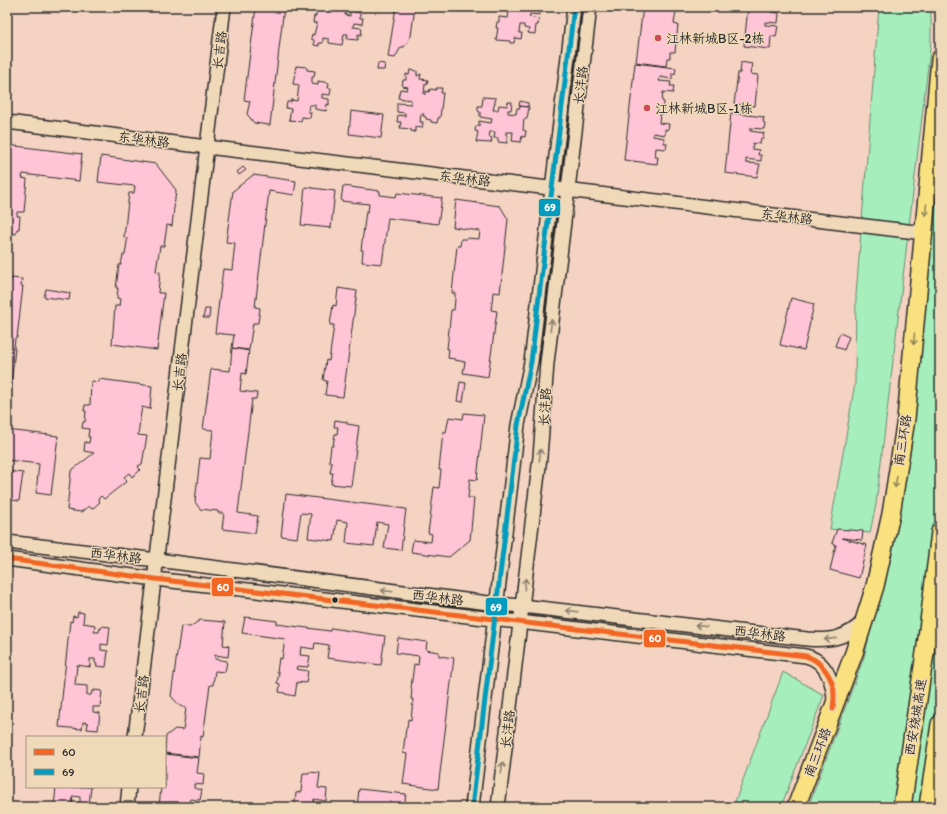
<svg xmlns="http://www.w3.org/2000/svg" width="947" height="814" viewBox="0 0 947 814" font-family="Itim,'LXGW WenKai TC',sans-serif">
  <style>
    .green { fill: #a6eebc; stroke: #688c74 }
    .building { fill: #ffc4d6; stroke: #2b2b2b }
    .lines { fill: none; stroke-linecap: round; stroke-linejoin: round }
    .secondary-casing { stroke: #2b2b2b; stroke-width: 16 }
    .highway-casing { stroke: #2b2b2b; stroke-width: 20 }
    .secondary { stroke: #f0d9b9; stroke-width: 13 }
    .highway { stroke: #fae180; stroke-width: 17 }
    .bus-1-casing { stroke: #f0d9b9; stroke-width: 8 }
    .bus-2-casing { stroke: #f0d9b9; stroke-width: 8 }
    .bus-1 { stroke: #f26522; stroke-width: 5 }
    .bus-2 { stroke: #049cbe; stroke-width: 5 }
    .oneway { stroke: #928656 }
    .oneway2 { stroke: #8e8272 }
    .poi-dot { fill: #d1495b; stroke: #f0d9b9; stroke-width: 1.5 }
    .bus-dot { fill: #2b2b2b; stroke: #f0d9b9; stroke-width: 1.5 }
    .labels { text-anchor: middle; stroke-width: 3; stroke-linejoin: round; paint-order: stroke }
    .poi-label { font-size: 13px; fill: #2b2b2b; stroke: #f0d9b9; text-anchor: start }
    .street-label { font-size: 13px; fill: #2b2b2b; stroke: #f0d9b9 }
    .line-badge { stroke: #f0d9b9; stroke-width: 1.5 }
    .badge-label { font-size: 11px; text-anchor: middle; font-weight: bold; fill: #fff }
  </style>
  <rect width="100%" height="100%" fill="#f4d3c2"/>
  <filter id="ink" filterUnits="userSpaceOnUse"><feTurbulence type="fractalNoise" baseFrequency=".025" numOctaves="2"/><feDisplacementMap in="SourceGraphic" scale="8" xChannelSelector="R" yChannelSelector="G"/><feConvolveMatrix kernelMatrix="1 2 1 2 8 2 1 2 1" color-interpolation-filters="sRGB"/></filter>
  <g filter="url(#ink)">
    <path class="green" d="M879,7H931V41L876,504L870,533L830,529L855,383L856,295Z
      M940,129V807H808L864,657L881,587Z
      M783,672L824,695L781,807H733Z"/>
    <path class="building" d="M256,7H284L270,125H269L254,123L247,114L250,101L244,100Z
      M314,7H328V10H334V7L346,8L345,15L350,16V11L360,13V18H363L362,24L354,23L353,27L362,28L361,35L358,34V40L347,39L348,34H344L342,45L329,43V39L323,38V43H319V46L314,45V40L311,39L312,34L314,35L317,23H313L314,16H316V11H314Z
      M396,7H415L411,36L404,47H401L395,58L388,57Z
      M501,7H537V9L540,10V15L530,14L529,17L539,19L538,25H536L535,34L528,33L529,29L524,28V25H520L519,33H522L521,39L515,38L514,43H510V41L496,40L498,28H496L497,22H499V17L508,18L509,10L500,9Z
      M643,7H682V11H676L674,24L678,25L675,52H670V58H667L666,66L636,62Z
      M748,7H771V12L779,13L778,23L765,22V25L778,26L776,37L771,36L770,49L744,46Z
      M741,62L752,64L750,74L758,75L755,106L734,104L738,73H740Z
      M378,63L385,64L384,70H377Z
      M635,63L676,68L675,74L672,73V79L660,77L659,81L671,82L670,86H674L673,93L663,92L662,101L664,102L663,114H660L659,123L669,124L668,130L665,129V135L653,133V136L664,138V143H667L666,149L656,148L655,157H658L657,164L624,160Z
      M296,66L307,67V70L315,71L314,77H312V84L318,85V81L329,83L328,88H331L330,95L322,94V98L329,99V105L327,104L326,111L315,109V105H309L308,112H311L310,118L302,117L301,121L289,120L291,109L286,108L287,102H291V100L297,101L299,85L293,84Z
      M410,70L417,71V76L421,74L420,79L428,80L427,85L425,84L424,94H426V91L429,92L430,89L436,90V88H442L441,93H443L440,118H438L437,123L431,122V120L426,119V117L423,116L424,114H421L420,122H423L422,128L415,127V132L411,131V129L400,128L401,122H397L398,115L405,116V113L397,112V103L411,104V100L398,98L400,89L407,90L408,87L402,86L403,80H406V74L409,75Z
      M483,97L496,98L493,110H498L499,105L507,106L508,102H512L511,110H508V113L516,114L517,108H520V106L529,107L527,119H524L523,130L526,131L525,137L522,136L521,142L512,141L513,132H506V135H508L507,143L498,142V138H494L495,132H490L489,137L492,138L491,143L476,142L478,132L475,131L476,126H479V121L491,123L492,119L480,117V112L478,111V106H482Z
      M520,101L528,103V107L519,106Z
      M351,111L384,115L381,138L349,134Z
      M731,113L764,117L763,122L765,123L764,129L750,128V131L764,133L763,138H761L760,144L753,143L752,149L759,150L758,155H761V161L746,159V163L760,164L757,177L725,173Z
      M7,145L82,154L79,181L23,174L22,178L27,179L24,212H17V216H20L19,229H17L16,234L7,233Z
      M101,156L156,164L176,190L172,226L167,225L164,246H160L156,271L160,272L158,293H164L157,350L112,344L115,306H119L120,299L117,298L118,288H116L119,265H121L123,255H125L127,242V238L124,237L129,193H134L135,186L98,182Z
      M243,167L246,170L239,175L237,172Z
      M253,175L296,181L294,195L269,191L255,307L260,308L258,323H253L249,350L232,348L234,335L215,333L223,269L232,270L235,243L226,242L233,191Z
      M343,186L380,191V195L396,197L397,193L442,198L438,224L388,218L382,264L362,262L363,250H361L366,211L368,212L369,204L341,201Z
      M305,187L335,191L331,228L301,225Z
      M456,200L500,206L508,219L500,293L493,292L492,303L491,310L497,311L488,377L463,373L465,362L455,360V359L448,358L449,349H447L451,310H454L455,299V293H452L457,246H460L461,239H467V238L479,239L480,231L453,227Z
      M11,278L22,279L21,286H23L17,338H15L14,349H15L9,402H7V280H11Z
      M338,288L357,291L343,397L325,395L327,381L323,380L326,360L329,361L334,325H330L333,305L336,306Z
      M46,289L70,293L69,300L44,297Z
      M791,298L814,304L804,350L780,345Z
      M205,309H210L209,318H203Z
      M840,333L849,337L844,350L835,346Z
      M232,348L249,351L246,374L242,373L240,391L257,393L256,399H252L238,512V513L258,516L255,533L222,529L224,513H218V511L200,509L195,502L200,458L210,459L213,430L203,429L211,369L230,371Z
      M99,379L152,386L150,409L142,407L141,412L138,435L147,436L142,464L138,466L140,470L137,473L132,477L129,473L124,477L127,481L104,499L101,496L98,499L100,502L92,509L89,506L81,512L67,510L71,471L94,453L84,451L85,442L89,443L90,437H88L89,429L82,428L83,422H85L86,411H84L85,405H90L91,381L99,382Z
      M460,382L466,383L463,402L457,401Z
      M464,413L484,415L477,480L470,479L468,498H474L470,540L449,557L411,552L413,540L431,542L432,534L428,533L434,487L439,488L441,470H439L443,432H446L449,417L463,419Z
      M335,420L347,422V424L359,426L351,486L331,484L333,473H330L332,462H329L331,446H333L335,434H337L338,427H334Z
      M7,430L58,436L51,495L36,493L39,464L7,460Z
      M7,471L23,473L19,501L7,499Z
      M286,494L406,509L401,550L384,548L388,524L377,522L374,546L346,543L348,522L337,520L334,541L308,538L311,514L301,513L297,538L281,536Z
      M837,529L863,531L862,540L842,538L867,545L859,578L830,570L836,545L832,543Z
      M78,612L84,613L83,623L95,625L94,632H99L100,628L101,629L102,626L110,627L108,645L101,644V650L108,651L106,667L96,666L97,664L95,663V659H90V667L77,665L75,685L87,686V695H91L92,691L94,692V690L102,691L100,707H93V712L100,713L98,730L87,729L88,723L83,722L82,729L59,727L70,621L72,622L73,616L77,617Z
      M245,617L277,621V624L330,631L331,628L385,636L381,665L327,658L329,645L315,643L314,649L301,647L300,655L310,656L308,667L297,666L296,669L308,671L306,683L297,682L295,696L285,694V693L279,692L280,684L277,683L279,672H277L279,658L282,659L285,639L242,633Z
      M200,620L225,622L223,645L229,646L228,657L215,655V659L227,661L225,672L215,671L213,685H210L203,737L201,736L199,757L165,753L166,736L175,729L183,730L186,708L180,706L171,696L181,626L190,627Z
      M398,638L427,642L426,650L439,652V656L454,658L438,789L403,784L407,754L403,753L406,728H407L408,719L411,720L413,699H411L412,689L411,688L414,664L418,665L419,656L396,653Z
      M165,754L199,758L197,773L204,774L203,785L194,784V788L202,790L200,800L190,799L189,802L194,803L193,807H159L161,787H165Z
      M309,772L320,773L318,788L327,789L326,801L314,799L313,804L326,805V807H299L295,803L296,793L301,792L303,773H309Z
      M56,787H91L89,805L80,803V797L73,796L72,807H54Z
      M359,789L406,794L404,807H357Z"/>
    <g class="lines">
      <g class="secondary-casing">
        <path id="secondary" d="M7,122L207,147L924,233
          M7,542L157,560L496,604L522,606L807,639C831,641 847,638 864,621
          M7,559L155,579L806,656C827,661 834,684 834,703
          M135,737L224,7
          M127,807L129,787
          M472,807L518,425L531,362L574,7
          M498,807L540,457L547,363L590,7"/>
      </g>
      <g class="highway-casing">
        <path id="highway" d="M796,807L854,653L875,586L891,514L906,419L940,59
          M902,807L926,646L940,532
          M928,807L940,724"/>
      </g>
      <use href="#secondary" class="secondary"/>
      <use href="#highway" class="highway"/>
      <g class="bus-1-casing">
        <path id="bus-1" d="M7,559L155,579L806,656C819,660 829,672 833,686C835,693 834,701 833,709"/>
      </g>
      <g class="bus-2-casing">
        <path id="bus-2" d="M472,807L518,425L531,362L574,7"/>
      </g>
      <use href="#bus-1" class="bus-1"/>
      <use href="#bus-2" class="bus-2"/>
    </g>
    <defs><path id="oneway-shaft" d="M-6 0H5M1.5-3L5.5 0L1.5 3" fill="none" stroke-width="1.6" stroke-linecap="round" stroke-linejoin="round"/></defs>
    <g class="oneway">
      <use href="#oneway-shaft" transform="translate(926 210) rotate(95)"/>
      <use href="#oneway-shaft" transform="translate(914 339) rotate(95)"/>
      <use href="#oneway-shaft" transform="translate(896 482) rotate(99)"/>
    </g>
    <g class="oneway2">
      <use href="#oneway-shaft" transform="translate(551 325) rotate(-83)"/>
      <use href="#oneway-shaft" transform="translate(540 455) rotate(-84)"/>
      <use href="#oneway-shaft" transform="translate(525 584) rotate(-83)"/>
      <use href="#oneway-shaft" transform="translate(387 591) rotate(-173)"/>
      <use href="#oneway-shaft" transform="translate(572 611) rotate(-173)"/>
      <use href="#oneway-shaft" transform="translate(701 626) rotate(-173)"/>
      <use href="#oneway-shaft" transform="translate(830 639) rotate(173)"/>
      <use href="#oneway-shaft" transform="translate(502 768) rotate(-83)"/>
    </g>
  </g>
  <g class="poi-dot">
    <circle cx="658" cy="38" r="4"/>
    <circle cx="647" cy="108" r="4"/>
  </g>
  <circle class="bus-dot" cx="335" cy="600" r="3.5"/>
  <g class="labels">
    <g class="poi-label">
      <text x="666" y="43">江林新城B区-2栋</text>
      <text x="655" y="113">江林新城B区-1栋</text>
    </g>
    <g class="street-label">
      <text transform="translate(219 50) rotate(-83)" y="5">长吉路</text>
      <text transform="translate(580 85) rotate(-83)" y="5">长沣路</text>
      <text transform="translate(144 139) rotate(7)" y="5">东华林路</text>
      <text transform="translate(465 178) rotate(7)" y="5">东华林路</text>
      <text transform="translate(787 216) rotate(7)" y="5">东华林路</text>
      <text transform="translate(179 372) rotate(-83)" y="5">长吉路</text>
      <text transform="translate(544 407) rotate(-86)" y="5">长沣路</text>
      <text transform="translate(902 440) rotate(-81)" y="5">南三环路</text>
      <text transform="translate(116 555) rotate(7)" y="5">西华林路</text>
      <text transform="translate(438 597) rotate(7)" y="5">西华林路</text>
      <text transform="translate(760 633) rotate(7)" y="5">西华林路</text>
      <text transform="translate(141 694) rotate(-83)" y="5">长吉路</text>
      <text transform="translate(915 717) rotate(-81)" y="5">西安绕城高速</text>
      <text transform="translate(507 729) rotate(-83)" y="5">长沣路</text>
      <text transform="translate(817 752) rotate(-69)" y="5">南三环路</text>
    </g>
  </g>
  <g class="line-badge">
    <rect x="538" y="198" width="23" height="19" rx="4" fill="#049cbe"/>
    <rect x="211" y="577" width="23" height="20" rx="4" fill="#f26522"/>
    <rect x="485" y="597" width="23" height="19" rx="4" fill="#049cbe"/>
    <rect x="643" y="629" width="23" height="19" rx="4" fill="#f26522"/>
  </g>
  <g class="badge-label">
    <text x="550" y="211">69</text>
    <text x="223" y="591">60</text>
    <text x="496" y="611">69</text>
    <text x="655" y="642">60</text>
  </g>
  <rect width="947" height="814" fill="none" stroke="#f0d9b9" stroke-width="24"/>
  <rect x="12" y="12" width="923" height="790" fill="none" stroke="#2b2b2b" stroke-width="1.5" filter="url(#ink)"/>
  <rect x="26" y="736" width="140" height="52" fill="#f0d9b9" stroke="#a19380"/>
  <rect x="34" y="749" width="20" height="6" fill="#f26522" stroke="#a19380"/>
  <text x="62" y="756" font-size="12" fill="#2b2b2b">60</text>
  <rect x="34" y="769" width="20" height="6" fill="#049cbe" stroke="#a19380"/>
  <text x="62" y="776" font-size="12" fill="#2b2b2b">69</text>
</svg>
